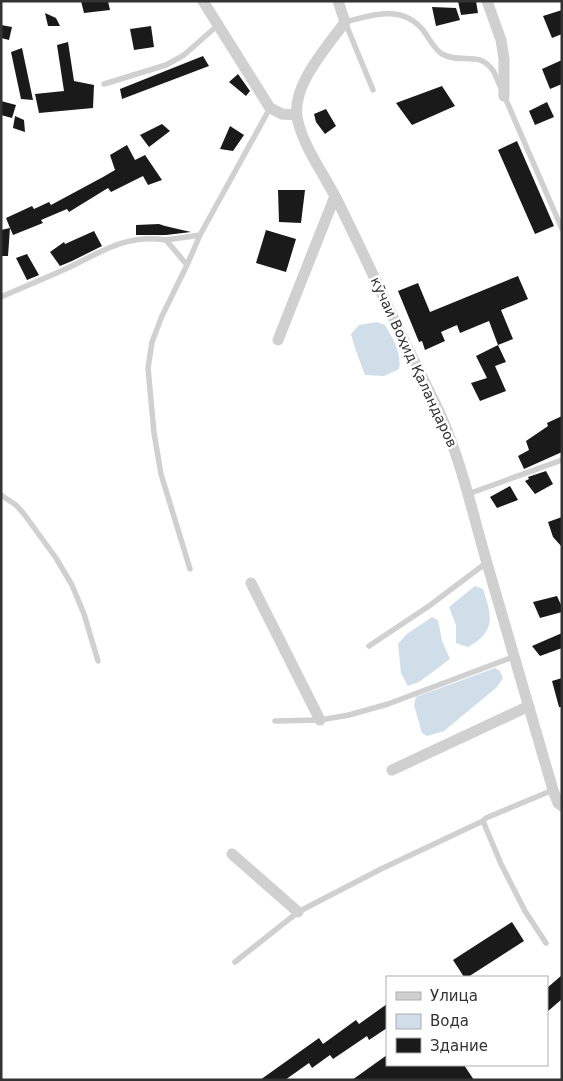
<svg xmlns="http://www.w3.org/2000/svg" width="563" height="1081" viewBox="0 0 563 1081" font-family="'DejaVu Sans',sans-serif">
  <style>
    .water { fill: #cfdee9 }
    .building { fill: #1a1a1a }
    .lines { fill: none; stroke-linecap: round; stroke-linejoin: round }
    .lane { stroke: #d0d0d0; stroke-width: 5.5 }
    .street { stroke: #d0d0d0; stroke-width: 11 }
    .labels { text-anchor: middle; stroke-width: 5; stroke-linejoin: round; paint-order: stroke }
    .street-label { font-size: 14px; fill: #333; stroke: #fff }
  </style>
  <rect width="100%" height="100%" fill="#fff"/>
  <path class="water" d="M377,322L385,325C393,339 402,353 399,369L384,376L365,375L355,348L351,334L359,325Z
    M475,586L483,589C492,616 496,632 468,647L456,643V625L449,607Z
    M432,617L438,620L442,641L450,659L419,682L408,686L401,673L398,644L407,634Z
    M495,668L500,671L503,678L497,687L444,731L427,736L422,733L414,705L416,697Z"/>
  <path class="building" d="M81,1H108L110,10L84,13Z
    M458,1H476L478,13L461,15Z
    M432,7L456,8L460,20L436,26Z
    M562,10V34L552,38L543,16Z
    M45,13L56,18L60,26H48Z
    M1,25L12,27L9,40L1,38Z
    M151,26L154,47L134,50L130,29Z
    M68,42L74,81L94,85L93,108L39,113L35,94L64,91L57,45Z
    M22,48L33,100L21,99L11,52Z
    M203,56L209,66L122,99L120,89Z
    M562,60V84L550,89L542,69Z
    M238,74L250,91L246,96L229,82Z
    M442,86L455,106L412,125L396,103Z
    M1,101L16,105L12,118L1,115Z
    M547,102L554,117L535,125L529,111Z
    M326,109L336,126L325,134L316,122L314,114Z
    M15,116L24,120L25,132L13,128Z
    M162,124L170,131L149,147L140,135Z
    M230,126L244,135L233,151L220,149Z
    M517,141L554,226L535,234L498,150Z
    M127,145L135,160L145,155L162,180L148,185L143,176L111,192L108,188L69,212L67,209L41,220L43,223L13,235L10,228L8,256H1V230L10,228L6,218L32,206L34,209L49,202L51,205L103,177L115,170L110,155Z
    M278,190H305L301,223L279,222Z
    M159,224L165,226L191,232L166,235H136V225Z
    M266,230L296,239L286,272L256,263Z
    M94,231L102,246L72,261L60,266L50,252L64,242L65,244Z
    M27,254L39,275L27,280L16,258Z
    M518,276L528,299L501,310L513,339L498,345L489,321L460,333L457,325L441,332L445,341L425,350L422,341L419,342L398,291L418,283L430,312Z
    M498,345L506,362L495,366L506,391L480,401L471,383L487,378L476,356Z
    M562,416V452L524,469L518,456L529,450L526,441L548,426L547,423Z
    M546,471L553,484L535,494L525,481L529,479L528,477Z
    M510,486L518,500L497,508L490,497Z
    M562,517V547L553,537L548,522Z
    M557,596L562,607V612L540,618L533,602Z
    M562,633V648L540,656L532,646Z
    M562,678V707H559L552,681Z
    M512,922L524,941L468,977H464L453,960Z
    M562,975V999L547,1012V988Z
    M387,1004V1028L369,1040L367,1036L333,1059L330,1055L312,1068L309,1063L285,1080H260L319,1038L323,1044L356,1020L359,1024Z
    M387,1055V1065H464L474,1080H352Z"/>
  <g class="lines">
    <path class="lane" d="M104,84L166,65L184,55L218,25
      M373,90L345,22C373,15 402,4 423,30C429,38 434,49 442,54C462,65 479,49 494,72L562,229
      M166,240L200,235
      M1,297C21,288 41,280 61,271C97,255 125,233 166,240L187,265
      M468,494L562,460
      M1,495L16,505L24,514L56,558L72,585L84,614L98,661
      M190,569L161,474L154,433L148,368L152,342L162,316L187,265L200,235L270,108
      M369,646L429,606L486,563
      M275,721L320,720L349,715L388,704L513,657
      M483,821L501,864L525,911L546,943
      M235,962L298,912L381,869L483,821L486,818L553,790"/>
    <path class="street" d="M203,1L270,108L282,114L297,115
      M338,1L345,22C327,47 292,85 297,117C302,145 324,174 337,200C358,242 378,285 398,328C412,358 428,387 442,418C464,469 475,524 491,577C511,648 532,719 553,790L558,803L562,806
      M487,1L501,40L504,59V96
      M278,340L335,196
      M251,583L320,720
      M392,770L529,706
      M232,854L298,912"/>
  </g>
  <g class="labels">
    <g class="street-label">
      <text transform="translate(414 362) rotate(65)" y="5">кӯчаи Воҳид Қаландаров</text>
    </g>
  </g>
  <rect width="563" height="1081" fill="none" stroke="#333333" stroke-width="5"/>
  <rect x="386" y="976" width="162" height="90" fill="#ffffff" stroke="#adadad"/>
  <rect x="396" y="992" width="25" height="8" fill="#d0d0d0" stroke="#adadad"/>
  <text x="430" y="1001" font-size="15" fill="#333333">Улица</text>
  <rect x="396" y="1014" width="25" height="15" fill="#cfdee9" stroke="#adadad"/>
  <text x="430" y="1026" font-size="15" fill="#333333">Вода</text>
  <rect x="396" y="1038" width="25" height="15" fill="#1a1a1a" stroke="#adadad"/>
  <text x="430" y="1051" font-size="15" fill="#333333">Здание</text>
</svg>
